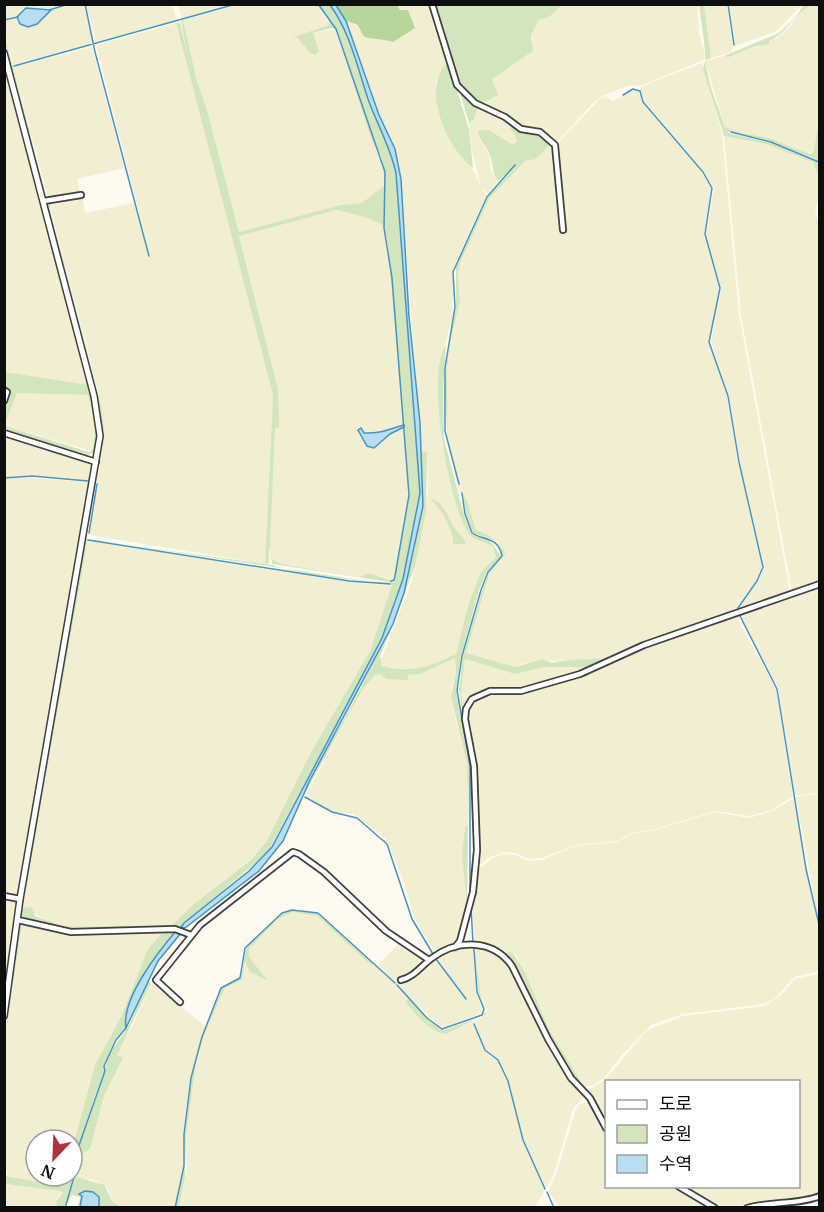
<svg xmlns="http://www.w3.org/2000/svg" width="824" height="1212" viewBox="0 0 824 1212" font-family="Merriweather,'Noto Sans KR',serif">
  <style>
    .farmland { fill: #f2eed1 }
    .green { fill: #d3e5bc; fill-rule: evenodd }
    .forest { fill: #b8d59c }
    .water { fill: #b8def1; stroke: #4695c1; stroke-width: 1.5 }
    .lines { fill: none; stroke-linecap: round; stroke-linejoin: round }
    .stream { stroke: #4695c1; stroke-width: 1.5 }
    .minor-casing { stroke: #414141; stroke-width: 8 }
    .tertiary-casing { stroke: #414141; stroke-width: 8 }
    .minor { stroke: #fff; stroke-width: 4.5 }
    .tertiary { stroke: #fff; stroke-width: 5 }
  </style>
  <rect width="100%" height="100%" fill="#fefaef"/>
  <path class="farmland" d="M5,5H64L5,19Z
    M72,5H84L93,43L13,65L5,32L4,21L18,18L40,22L51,10Z
    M86,5H172L177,20L96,42Z
    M178,5H232L182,18Z
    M238,5H317L330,25L295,36L315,43L313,33L335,29L384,172L385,185L373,196L362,203L340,205L239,232L207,110L197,81L183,20Z
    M397,5H431L449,65L436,81L437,98L486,196L454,266L452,320L444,348L442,444L462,520L468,533L488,542L497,553L494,560L481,572L456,654L433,666L413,669L385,667L380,662L412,581L428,492L427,452L421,451L401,179L389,134L379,115L346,21L356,24L365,36L396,40L411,20L410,14L400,10Z
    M562,5H697L699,34L705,55L703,60L643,85L628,86L604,95L592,104L555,144L480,104L487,99L491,79L529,54L533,40L531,36L539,19L548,18Z
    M704,5H727L733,47L731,52L711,58Z
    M729,5H802L775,32L735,46Z
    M814,5H819L820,120L814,151L808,153L769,138L741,133L725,127L705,61L724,56L729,57L777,38L790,27L802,8Z
    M176,23L273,395L265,564L89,535L104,428L98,391L50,206L74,199L83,201L85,213L134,203L150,256L96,45Z
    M92,47L124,168L77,179L80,191L48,197L13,67Z
    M702,63L722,134L739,315L790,592L739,609L758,582L764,567L740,461L729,396L711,342L721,288L706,234L714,188L704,171L644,101L640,87Z
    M4,65L88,382L83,384L5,372Z
    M633,90L639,91L642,103L702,172L712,188L704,234L719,288L709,342L727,396L738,462L762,567L757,580L737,609L629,649L609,659L541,661L524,663L516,667L465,653L489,574L504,558V550L490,536L476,530L468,512L466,496L460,493L448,446L447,381L449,347L460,301L458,274L461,261L489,199L525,161L536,158L551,143L553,145L563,231L559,156L556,145L599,100L605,96L613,101Z
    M478,106L506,120L517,138V142L512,144L500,139L493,133L478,137L489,154L491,171L498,181L488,194L481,187L472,151L469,123L474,120Z
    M724,136L766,144L813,162L819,176V198L815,211L820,227L819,583L792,592L741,315Z
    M336,210L368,218L383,226L391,268L404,425L388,432L361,433L364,441H385L389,434L404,427L408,495L394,580L368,573L359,577L281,564L272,559L270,551L275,428L278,403L271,361L239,235Z
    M16,393L88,395L95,422L92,451L5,426Z
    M4,436L87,461L92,466L18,898L4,895L5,479L22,477L88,482L30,475L5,478Z
    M88,541L348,582L392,586L370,651L310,754L266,842L251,860L194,904L172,925L65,927L53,924L23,907Z
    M819,585V794L795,795L778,688L742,623L739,611Z
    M737,612L740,624L776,689L793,796L772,810L749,816L715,811L652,830L633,832L617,841L576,845L542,858L528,859L516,853L504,852L488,858L477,867L475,797L466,725V710L471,701L484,693L512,692L581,674L617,658Z
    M455,658L456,672L451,689L454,712L467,764L468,825L465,827L463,848L467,904L458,941L436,953L415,920L404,882L386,839L353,814L332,812L306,795L363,689L376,674L408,679V675L420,674Z
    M465,659L515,674L545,667H593L521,689L487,690L474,696L464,710L461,692Z
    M806,795H819V925L796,797Z
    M794,798L819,933V971L794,977L775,998L765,1004L683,1014L651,1025L620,1057L604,1078L593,1085L584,1087L549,1029L516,954L503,953L486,944H475L472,901L477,870L495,857L504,854L515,855L528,861L542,860L576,846L617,842L633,833L652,831L715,812L749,818L773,811Z
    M5,898L18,901L5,998Z
    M292,912L317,916L395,983L378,965L398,944L418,952L429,963L435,959L465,1000L437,957L452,949L473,946L476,992L482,1009L480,1014L445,1027L439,1026L397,986L409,998L405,1002L411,1010L442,1034L482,1018L487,1010L480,992L475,946L494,949L512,967L585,1095L573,1109L554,1173L546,1189L523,1140L509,1081L499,1060L486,1049L474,1024L485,1050L498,1061L507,1081L522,1140L545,1190L535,1207L179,1208L187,1168L186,1136L193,1077L204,1035L225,988L243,979L246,961L250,972L265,980L249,957V949L277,920Z
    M22,924L79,935L163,932L152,945L122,1015L95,1065L72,1149V1140H36V1176H67L64,1186L6,1176L8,1173L5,1169V1039Z
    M819,974V1195L810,1199L723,1207L684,1187L798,1186V1082H606V1123L589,1090L605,1080L646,1031L683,1016L765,1006L781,995L795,979Z
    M151,983L205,1026L190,1078L183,1134L184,1166L175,1207H122L113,1202L108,1189L94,1180L77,1178L81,1154L90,1149L104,1096L122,1059L117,1055L120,1044L132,1027Z
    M587,1102L591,1104L606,1130V1186L675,1187L712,1207H560L548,1192L557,1172L576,1109L580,1104Z
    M4,1184L60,1191L63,1192L56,1200L57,1207H5Z"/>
  <path class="green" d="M318,5H330C350,32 357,66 368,99C377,124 390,146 396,173L420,493L403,579L382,638L268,852L181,927L67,930L25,919L20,914L85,539L272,565C298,575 361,582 390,582L272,564L269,545V563L265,564L273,395L176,23L180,22L187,54L181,21L183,20L197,81L207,110L239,232L340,205L362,203L385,185L382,158L372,141L336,29L332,28L313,33L319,51L316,55L310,53L298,38L293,37L329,25L328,20L334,27ZM336,210L368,218L384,226L388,246L409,495L394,581L368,573L359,577L281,564L272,559L270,551L275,429L279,427L278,389L239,236ZM88,539L392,585L370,651L310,754L266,842L251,860L194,904L172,925L65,927L35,916L32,908L23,907Z
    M432,5H562L548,18L539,19L531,36L533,51L492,79L498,95L480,104L458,84Z
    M699,5H704L711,58L705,60C707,54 700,15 699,5Z
    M804,5H814C795,10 791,31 769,41V44L756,46L729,57L724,56L779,33L795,18Z
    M4,32L46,196L80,191L81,193L44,199L5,48Z
    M705,61L710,85L725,127L741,133L769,138L810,154L814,151L819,120L818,160L771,141L731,131L728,133L771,143L818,162L819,176L813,162L766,144L724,136L703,69Z
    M445,65H449L469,129L473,168C448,150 422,92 445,65Z
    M459,89L478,106L474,120L469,123Z
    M509,123L521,133H538L551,143L536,159L525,161L489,199L461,261L458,274L460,301L449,347L447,376L448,446L445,388L448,346L456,307V266L488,197L516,166L498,181C491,171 494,163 489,153C485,144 478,139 478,130H488L512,144L517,142C517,134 509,131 509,123Z
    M82,197L83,201L74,199L51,204L50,209L101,405L104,428L96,483L102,431L100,415L46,206L49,201Z
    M446,345L443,388L444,439L464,515L471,534L488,538L501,556L487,571L479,590L461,656L456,690L469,766L467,904L462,855L465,827L468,825L467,764L451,696L456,672L455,658L420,674L408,675V680L387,679L380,674L375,675L363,689L304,795C310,769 335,738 347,714C394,626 428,553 421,451L427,452L426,512L415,566L380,657L382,666C411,673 430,667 456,654L469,603L481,572L496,557L493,547C484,540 473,542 467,531C449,501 425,374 446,345Z
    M5,372L83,384L88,382L98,434L96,452L87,455L5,431V426L89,452L93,449L95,422L88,395L17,393L5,424V409L10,391L5,388Z
    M463,493C467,498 473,521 476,530L490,536L504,550L505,555L489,574L466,653L515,667L543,659L552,663C561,660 598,658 609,659L593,667H545L515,674L465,659L461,692L472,760L476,826H473L471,766L459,690L463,656L482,591L489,572L503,556C499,535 485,539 473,533L466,514Z
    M430,498C445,502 447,518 455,529C460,535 463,536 466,544H453C454,529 441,509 430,498Z
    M292,910L318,914L373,964L371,965L317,916L292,912L277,920L249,949V957L268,981L250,972L245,962L243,979L225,988L204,1035L196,1062L186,1136L185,1177L179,1207H175L185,1166L184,1134L191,1078L202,1037L221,988L241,978L246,948L282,914Z
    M23,922L68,933L176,931C158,951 121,999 126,1027L115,1040L104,1066L105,1071L93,1101L88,1123L75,1154L74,1177L64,1207H57L56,1201L63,1193L60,1191L5,1184V1176L64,1186L67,1176H72V1149L95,1065L122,1015L148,949L163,932L79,935L22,924L5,1039L19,924Z
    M475,946L480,992L486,1014L446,1034C431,1033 414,1013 405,1002L409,998L427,1019L444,1030L483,1016L485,1010L478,991Z
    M512,952L525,972L549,1029L584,1087C552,1072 531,980 503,953Z
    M147,980L151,983L117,1055L123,1058L104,1096L90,1149L81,1154L77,1177L104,1185L113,1202L122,1207H78L80,1197L72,1195L65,1208L75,1177L76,1154L106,1071C103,1058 123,1036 129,1025C136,1011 141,994 147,980Z"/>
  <path class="forest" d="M336,5H397L400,10H408L415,28L393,42C386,39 367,39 364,36C361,33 360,27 356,24L346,21Z"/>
  <path class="water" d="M330,5H336L346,21L379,115L395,149L401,179L409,316L420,423L423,506L404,593L393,624L310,780L283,841L259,871L185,928L181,927L184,923L249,871L272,847L382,638L403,579L420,493L396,173C390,146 377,124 368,99C357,66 350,32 330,5Z
    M26,8L51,10L37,24L28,27L20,24L17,17Z
    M404,425V427L390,434L374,448L367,446L358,430L361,428L364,433C380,434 389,429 404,425Z
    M176,931L181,933L158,961L126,1028C121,999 158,952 176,931Z
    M85,1191L93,1192L99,1197V1207H80L82,1196L79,1194Z"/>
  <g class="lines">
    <path class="stream" d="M85,4L95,52L149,256
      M318,4L336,29L385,172L384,228L392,278L409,495L395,576L394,580L391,581
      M728,4L734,45
      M49,10L69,4
      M4,20L18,17
      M14,66L236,4
      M623,95L633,89L640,91L643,102L703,172L712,188L705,234L720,288L709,342L728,396L739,462L763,567L757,581L738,608
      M731,132L771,142L819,162
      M820,138V163
      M820,213V219
      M4,478L32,476L88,481
      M459,484L445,431V368L455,307L453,272L487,197L515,165
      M462,493L465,514L472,533C484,541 498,536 502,556L488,572L481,590L462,656L457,690L470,766V895
      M89,533L97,484
      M88,540L349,581L390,584
      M739,614L777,689L806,869L820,929
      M305,797L332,812L357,818L387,844L412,919L433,954
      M471,907L473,943
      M436,959L466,999
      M397,985L427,1018L442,1029L482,1015L484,1009L477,992L474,949
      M474,1024L485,1050L498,1060L508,1081L523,1140L545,1189
      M547,1192L554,1208
      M65,1208L74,1177L76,1154L105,1071L104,1066L116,1040L126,1028
      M175,1208L184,1166V1134L191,1078L202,1037L221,988L240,978L245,948L282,913L292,910L318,913L395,983"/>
    <g class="minor-casing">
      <path id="minor" d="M432,4L457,85L475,103L505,117L521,129L540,132L555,145L563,230
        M44,201L81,195
        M4,390L7,392L4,401
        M4,433L96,462
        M4,896L20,899
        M18,920L71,932L175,929L191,935
        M455,947L460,941L473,892L477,850L474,766L465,719L466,709L472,699L490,691H521L580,674L644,645L820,584
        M401,980C414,977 421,966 432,958C458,939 493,939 512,966L548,1039L571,1078L590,1098L606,1128
        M180,1002L156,980L200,925L293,852L299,854L324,872L386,931L429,960
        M678,1186L715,1208
        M747,1208C770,1201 798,1205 820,1196"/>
    </g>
    <g class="tertiary-casing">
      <path id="tertiary" d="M4,53L94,396L100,436L20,899L4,1016"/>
    </g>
    <use href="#minor" class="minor"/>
    <use href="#tertiary" class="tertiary"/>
  </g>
  <rect width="824" height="1212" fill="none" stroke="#0e0e0e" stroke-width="12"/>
  <rect x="605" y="1080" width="195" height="108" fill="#ffffff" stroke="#9f9f9f" stroke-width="1.5"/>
  <rect x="617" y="1100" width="30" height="9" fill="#ffffff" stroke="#9f9f9f" stroke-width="1.5"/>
  <text x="659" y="1110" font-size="18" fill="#0e0e0e">도로</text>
  <rect x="617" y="1125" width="30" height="18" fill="#d3e5bc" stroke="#9f9f9f" stroke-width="1.5"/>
  <text x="659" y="1140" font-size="18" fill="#0e0e0e">공원</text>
  <rect x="617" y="1155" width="30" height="18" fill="#b8def1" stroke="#9f9f9f" stroke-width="1.5"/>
  <text x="659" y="1170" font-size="18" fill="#0e0e0e">수역</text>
  <g transform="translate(54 1158) rotate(203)"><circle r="28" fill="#ffffff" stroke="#9f9f9f" stroke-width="1.5"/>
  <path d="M0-4.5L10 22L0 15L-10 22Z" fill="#b2313c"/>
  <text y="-9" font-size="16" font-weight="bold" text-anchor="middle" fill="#0e0e0e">N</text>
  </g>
</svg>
